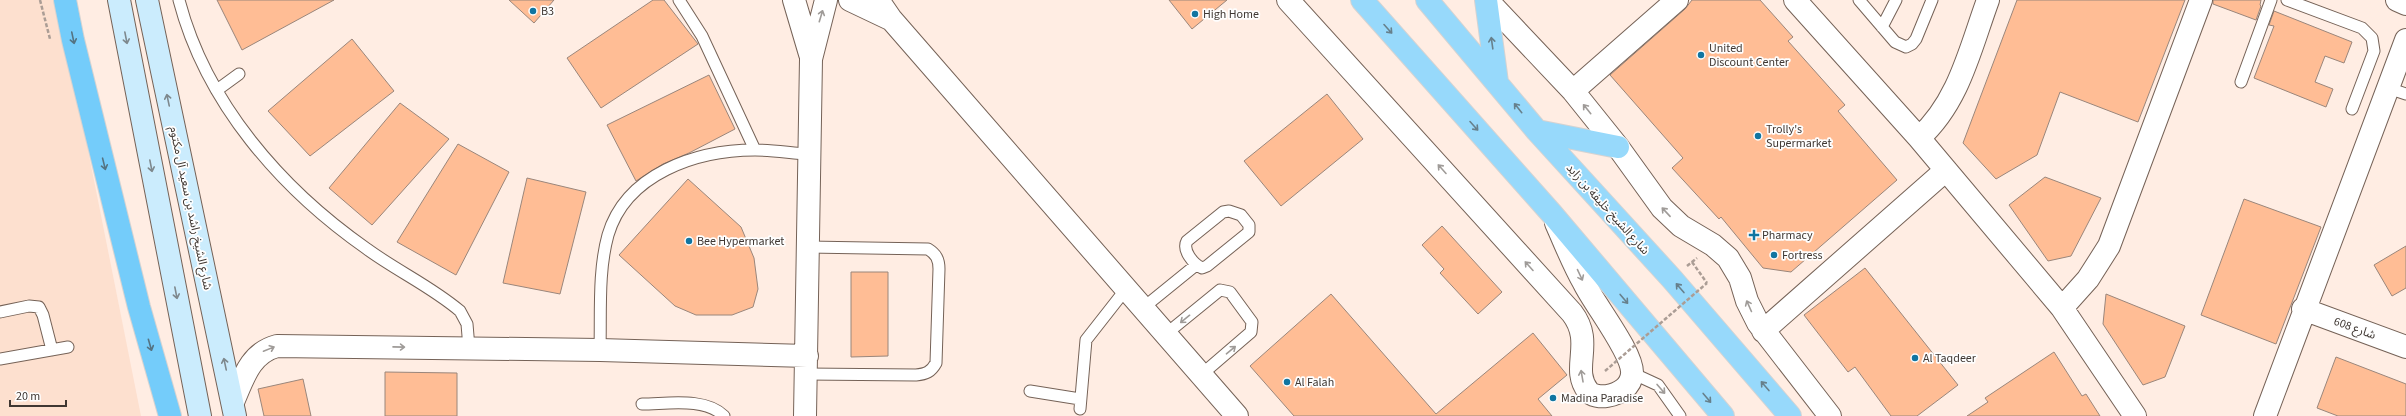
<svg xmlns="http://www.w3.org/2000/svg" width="2406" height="416" viewBox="0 0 2406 416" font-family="'Source Sans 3','Noto Sans Arabic',sans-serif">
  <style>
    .built { fill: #fde0cf }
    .building { fill: #ffbd95; stroke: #9a867b }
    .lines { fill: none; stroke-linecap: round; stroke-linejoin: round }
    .service-casing { stroke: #756257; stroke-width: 13 }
    .minor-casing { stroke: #756257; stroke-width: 24 }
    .secondary-casing { stroke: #756257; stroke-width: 24 }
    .primary-casing { stroke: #d5d3d2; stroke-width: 24 }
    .trunk-casing { stroke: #d5d3d2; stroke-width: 24 }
    .path { stroke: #ab9d95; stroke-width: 2.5; stroke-dasharray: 4 2; stroke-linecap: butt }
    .service { stroke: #fff; stroke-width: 11 }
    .minor { stroke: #fff; stroke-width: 22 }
    .secondary { stroke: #cbecfd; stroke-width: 22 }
    .primary { stroke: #97d9fb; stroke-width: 22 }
    .trunk { stroke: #74ccfa; stroke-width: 22 }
    .path-bridge { stroke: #ab9d95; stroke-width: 2.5; stroke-dasharray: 4 2; stroke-linecap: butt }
    .oneway { stroke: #9f9b98 }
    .oneway2 { stroke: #67808c }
    .oneway3 { stroke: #547382 }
    .oneway4 { stroke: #7e888d }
    .poi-dot { fill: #1175a1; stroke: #fefefe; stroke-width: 1.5 }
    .labels { text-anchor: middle; stroke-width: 3.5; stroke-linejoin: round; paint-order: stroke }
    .poi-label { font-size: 12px; fill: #3f3732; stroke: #fefefe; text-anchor: start }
    .street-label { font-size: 12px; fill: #3f3732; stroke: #fefefe }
  </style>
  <rect width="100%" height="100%" fill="#ffede3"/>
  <path class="built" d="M0,0H58L141,416H0Z"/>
  <path class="building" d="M217,0H334L242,50Z
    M509,0H554L534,23Z
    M653,0H664L698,44L601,108L567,58Z
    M1169,0H1227L1192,29Z
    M1692,0H1760L1793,37L1788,41L1845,105L1838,111L1897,180L1791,272L1763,268L1721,217L1719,219L1672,168L1683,158L1610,75L1685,9Z
    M2017,0H2185L2138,122L2060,92L2037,155L1996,179L1963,143Z
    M2213,0H2261L2260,5L2261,6L2256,20L2213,4Z
    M2274,11L2352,42L2344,63L2325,56L2315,82L2333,89L2326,107L2254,78L2274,26L2269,25Z
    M352,39L394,91L310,156L268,111Z
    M709,75L735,129L689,153L663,164L636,181L607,125Z
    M1327,94L1363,139L1281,206L1244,161Z
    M400,103L449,139L372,225L329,188Z
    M458,144L509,172L456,275L397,242Z
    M2045,177L2101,198L2071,256L2048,261L2009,205Z
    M527,178L586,192L560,294L503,283Z
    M688,179L741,227L754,258L758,289L753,307L732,315H696L675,306L619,255Z
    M2244,199L2321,227L2276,344L2201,315Z
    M1442,226L1502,292L1478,314L1440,273L1444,269L1422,245Z
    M2406,246V288L2392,296L2374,265Z
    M1865,268L1958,385L1917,416H1891L1855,367L1848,372L1804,315Z
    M851,272H888V356L851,357Z
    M1331,294L1436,414L1533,333L1567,375L1538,399L1552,416H1294L1250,366Z
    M2106,294L2185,326L2165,377L2143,385L2103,324Z
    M2054,352L2082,396L2086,394L2100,416H1967L1988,402L1985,398Z
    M2336,357L2406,384V416H2338L2317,408Z
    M385,372L457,373V416H385Z
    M303,379L311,416H264L258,389Z"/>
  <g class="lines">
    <g class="service-casing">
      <path id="service" d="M179,0C206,103 281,189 367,249C397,271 432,287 460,311L467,324L469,348
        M679,0L702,36L755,150
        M1859,0L1895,42L1906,47L1912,44L1916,39L1932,0
        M2287,0L2362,28L2372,38L2374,51L2352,109
        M1882,27L1896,0
        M2241,82L2271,0
        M2388,88L2406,94
        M217,90L239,74
        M1229,211L1241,215L1249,225V232L1207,266L1202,268C1193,264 1182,250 1187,241L1223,212Z
        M1143,308L1196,265
        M0,312L29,306L39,307L43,315L52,350
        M1166,334L1220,290L1230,292L1252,322L1251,332L1201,375
        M600,350C601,312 598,271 608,235C626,174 696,150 755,150C773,150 791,153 809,154
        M0,359L68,347
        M1632,373L1658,385L1680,416
        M806,374L916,375C926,374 931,372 936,363L939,269C939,259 936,254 928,249L808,247
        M1030,391L1080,399
        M642,404C667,404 705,397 724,416
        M1080,409L1086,340L1126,289"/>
    </g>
    <g class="minor-casing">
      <path id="minor" d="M794,0L810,54
        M850,0L890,19
        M878,0L891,19L1237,416
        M1288,0L1572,313C1595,343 1570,368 1588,391C1592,396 1601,397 1607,396C1619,394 1631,387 1632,374C1634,354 1594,304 1584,283C1573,264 1565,243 1556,223
        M1487,0L1573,91L1618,147L1662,208L1681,226L1713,245L1728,258L1740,278L1747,301L1758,323L1830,416
        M1795,0L1919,138L2062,308L2135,416
        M2397,0L2406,4
        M1573,91L1677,0
        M1919,138C1959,102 1970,49 1988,0
        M2062,308L2088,279L2109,246L2201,0
        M2303,309L2406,347
        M1763,331L1946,170
        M233,402C243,379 250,353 277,346L600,350L807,356
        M805,416L811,59L826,0
        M2265,416L2406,40"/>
    </g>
    <g class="secondary-casing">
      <path id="secondary" d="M119,0L200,416
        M147,0L235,416"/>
    </g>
    <g class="primary-casing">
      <path id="primary" d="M1362,0L1552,214L1723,416
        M1427,0L1537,131L1672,279L1790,416
        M1486,0L1497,82
        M1537,131L1618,147"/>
    </g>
    <g class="trunk-casing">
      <path id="trunk" d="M65,0L73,40L139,307L170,416"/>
    </g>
    <path class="path" d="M40,0L50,39
      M1692,262L1707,283
      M1687,266L1697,258"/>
    <use href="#service" class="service"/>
    <use href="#minor" class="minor"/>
    <use href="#secondary" class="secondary"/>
    <use href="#primary" class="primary"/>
    <use href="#trunk" class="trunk"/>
    <path class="path-bridge" d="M1605,371L1707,283"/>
  </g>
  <defs><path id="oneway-shaft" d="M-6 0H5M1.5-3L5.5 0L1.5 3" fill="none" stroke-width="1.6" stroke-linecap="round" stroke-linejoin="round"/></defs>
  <g class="oneway">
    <use href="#oneway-shaft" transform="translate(821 16) rotate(-73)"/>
    <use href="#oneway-shaft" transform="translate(1587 109) rotate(-129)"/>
    <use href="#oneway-shaft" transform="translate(1442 169) rotate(-132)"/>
    <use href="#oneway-shaft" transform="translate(1666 212) rotate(-133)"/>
    <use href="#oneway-shaft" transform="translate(1529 266) rotate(-132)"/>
    <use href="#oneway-shaft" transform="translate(1580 275) rotate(65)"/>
    <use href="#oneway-shaft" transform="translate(1749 306) rotate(-114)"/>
    <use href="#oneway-shaft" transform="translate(1185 319) rotate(141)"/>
    <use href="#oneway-shaft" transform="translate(399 347) rotate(1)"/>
    <use href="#oneway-shaft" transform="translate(269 349) rotate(-22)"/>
    <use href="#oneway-shaft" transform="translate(1231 350) rotate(-40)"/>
    <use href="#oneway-shaft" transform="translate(1582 376) rotate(-100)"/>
    <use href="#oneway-shaft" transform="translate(1661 389) rotate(49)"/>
  </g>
  <g class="oneway2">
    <use href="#oneway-shaft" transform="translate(1388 29) rotate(48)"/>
    <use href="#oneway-shaft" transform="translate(1492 43) rotate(-98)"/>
    <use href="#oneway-shaft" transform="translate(1518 108) rotate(-129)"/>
    <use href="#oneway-shaft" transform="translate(1474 126) rotate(48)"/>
    <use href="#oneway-shaft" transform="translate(1680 288) rotate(-131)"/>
    <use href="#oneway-shaft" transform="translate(1624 299) rotate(50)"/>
    <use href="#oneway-shaft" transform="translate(1765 386) rotate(-131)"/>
    <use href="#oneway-shaft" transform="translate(1707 398) rotate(50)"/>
  </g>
  <g class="oneway3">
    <use href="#oneway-shaft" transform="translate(73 38) rotate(78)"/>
    <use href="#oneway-shaft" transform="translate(104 164) rotate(76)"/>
    <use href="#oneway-shaft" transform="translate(150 345) rotate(74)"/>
  </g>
  <g class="oneway4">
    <use href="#oneway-shaft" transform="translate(126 38) rotate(79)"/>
    <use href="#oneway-shaft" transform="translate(168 100) rotate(-102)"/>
    <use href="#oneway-shaft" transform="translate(151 166) rotate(79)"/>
    <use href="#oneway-shaft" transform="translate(176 293) rotate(79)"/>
    <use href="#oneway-shaft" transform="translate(225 364) rotate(-102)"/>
  </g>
  <g class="poi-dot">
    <circle cx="533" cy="11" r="4"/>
    <circle cx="1195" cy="14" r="4"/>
    <circle cx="1701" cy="55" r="4"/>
    <circle cx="1758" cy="136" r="4"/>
    <path d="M1752 229h4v4h4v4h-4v4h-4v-4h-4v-4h4z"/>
    <circle cx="689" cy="241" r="4"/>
    <circle cx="1774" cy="255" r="4"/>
    <circle cx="1915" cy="358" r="4"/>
    <circle cx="1287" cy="382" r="4"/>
    <circle cx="1553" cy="398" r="4"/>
  </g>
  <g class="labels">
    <g class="poi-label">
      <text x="541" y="15">B3</text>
      <text x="1203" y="18">High Home</text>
      <text x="1709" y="52">United<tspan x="1709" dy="14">Discount Center</tspan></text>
      <text x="1766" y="133">Trolly's<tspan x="1766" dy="14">Supermarket</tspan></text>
      <text x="1762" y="239">Pharmacy</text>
      <text x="697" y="245">Bee Hypermarket</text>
      <text x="1782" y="259">Fortress</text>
      <text x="1923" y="362">Al Taqdeer</text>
      <text x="1295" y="386">Al Falah</text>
      <text x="1561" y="402">Madina Paradise</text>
    </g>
    <g class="street-label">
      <text transform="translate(191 208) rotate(78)" y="4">شارع الشيخ راشد بن سعيد آل مكتوم</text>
      <text transform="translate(1608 209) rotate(48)" y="4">شارع الشيخ خليفة بن زايد</text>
      <text transform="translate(2355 328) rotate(20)" y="4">شارع 608</text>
    </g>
  </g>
  <path d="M10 400v6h56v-6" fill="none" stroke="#3f3732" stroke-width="2"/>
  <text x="16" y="400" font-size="12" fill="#3f3732" stroke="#fefefe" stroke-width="3" paint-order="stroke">20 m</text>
</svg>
